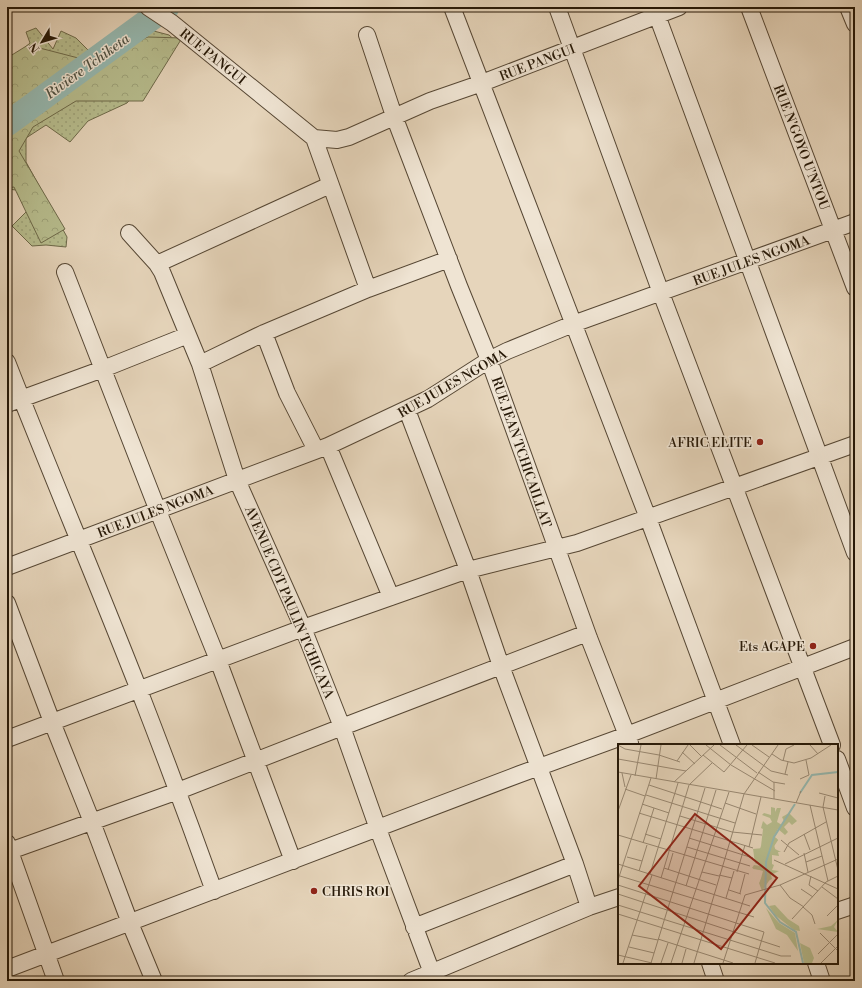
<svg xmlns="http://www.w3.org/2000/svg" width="862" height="988" viewBox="0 0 862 988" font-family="'Libre Bodoni',serif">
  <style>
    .grass { fill: url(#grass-dots); stroke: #6e6a4a }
    .forest { fill: url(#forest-crowns); stroke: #6e6a4a }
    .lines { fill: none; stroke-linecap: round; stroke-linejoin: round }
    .river { stroke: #96b9b1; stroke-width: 25 }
    .street-casing { stroke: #564734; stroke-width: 18 }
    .street { stroke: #efe4d3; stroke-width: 16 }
    .poi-dot { fill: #8f2418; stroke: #efe4d3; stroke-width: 1.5 }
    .labels { text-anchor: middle; stroke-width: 3; stroke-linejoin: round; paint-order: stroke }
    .street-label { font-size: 13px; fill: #261807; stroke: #efe4d3 }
    .poi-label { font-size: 13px; fill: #261807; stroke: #efe4d3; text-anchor: end }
    .water-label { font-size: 14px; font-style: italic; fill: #4d5042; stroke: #efe4d3 }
    .inset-river { fill: none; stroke: #96b9b1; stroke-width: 2 }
    .inset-road { fill: none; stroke: #998973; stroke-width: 1 }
    .view { fill: #8f2418; fill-opacity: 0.15; stroke: #8f2418; stroke-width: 2 }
    .inset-edge { fill: none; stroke: #261807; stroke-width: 2 }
  </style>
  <defs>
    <pattern id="grass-dots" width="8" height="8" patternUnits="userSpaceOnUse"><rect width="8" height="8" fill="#b7bd8e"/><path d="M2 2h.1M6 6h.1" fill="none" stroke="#9da279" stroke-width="1.8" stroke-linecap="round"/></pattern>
    <pattern id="forest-crowns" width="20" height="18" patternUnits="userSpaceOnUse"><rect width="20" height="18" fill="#b7bd8e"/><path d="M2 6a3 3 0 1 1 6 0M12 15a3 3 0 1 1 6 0" fill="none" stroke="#9da279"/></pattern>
  </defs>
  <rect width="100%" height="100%" fill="#e6d5bb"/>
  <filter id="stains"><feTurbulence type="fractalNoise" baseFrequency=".005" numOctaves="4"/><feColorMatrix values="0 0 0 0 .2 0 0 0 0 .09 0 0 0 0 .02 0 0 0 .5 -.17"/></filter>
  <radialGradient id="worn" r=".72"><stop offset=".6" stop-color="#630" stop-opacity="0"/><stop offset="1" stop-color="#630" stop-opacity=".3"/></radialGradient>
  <path class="grass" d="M36,28L53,49L61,31L76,38L95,57L150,30L169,35L178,43L127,103L88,121L70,142L46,125L26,138V162L67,237L66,247L46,245L32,246L12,226L28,210L25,191L7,189V52L13,58L30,43L26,32Z"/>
  <path class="forest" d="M148,37L182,38L143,101H76L33,127L19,151L65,229L41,243L14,187L7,188V58L28,45L86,60Z"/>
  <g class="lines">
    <path class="river" d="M7,124L167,7"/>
    <g class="street-casing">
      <path id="street" d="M148,7L172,23L314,138
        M452,7L648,518L732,745
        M557,7L661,293L832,745
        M654,7L855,553
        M749,7L855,288
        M848,7L855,24
        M367,35L394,116L459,286L489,360L589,638L630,743
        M314,138L337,140L349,137L430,101L482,83L679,7
        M314,138L368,289
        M129,233L157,264L162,272L200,364L237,480L303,628L342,727L378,829L435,981
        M157,264L330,185
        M65,272L158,511L218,660L293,861
        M264,333L287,393L316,450
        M7,362C50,472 96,580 139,690C165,757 190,824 214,891
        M200,364L264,333L368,289L449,259
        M7,404L103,369L188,335
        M407,410L468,570L501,666L575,864L589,907
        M328,446L391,597
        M7,567L328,446L428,399L489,360L507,351L573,324L855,222
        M7,603L52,722L92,822L130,923L154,981
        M7,739L303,628L468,570L577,543L855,444
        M837,759L855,808
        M7,843L56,981
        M7,852L178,791L342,727L587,633
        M837,911L855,905
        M414,927L575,864
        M710,963L716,981
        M816,963L822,981
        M7,969L520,774L627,735L855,647
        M411,981L589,907L619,897"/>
    </g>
    <use href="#street" class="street"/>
  </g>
  <g class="poi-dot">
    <circle cx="760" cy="442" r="4"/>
    <circle cx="813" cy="646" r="4"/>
    <circle cx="314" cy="891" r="4"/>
  </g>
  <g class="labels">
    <g class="street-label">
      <text transform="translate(213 56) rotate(39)" y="5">RUE PANGUI</text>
      <text transform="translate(537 62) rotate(-21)" y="5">RUE PANGUI</text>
      <text transform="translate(802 147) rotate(69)" y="5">RUE N'GOYO U'NTOU</text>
      <text transform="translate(751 260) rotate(-20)" y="5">RUE JULES NGOMA</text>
      <text transform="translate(452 383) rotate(-30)" y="5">RUE JULES NGOMA</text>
      <text transform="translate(522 452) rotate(71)" y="5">RUE JEAN TCHICAILLAT</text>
      <text transform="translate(155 511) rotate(-21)" y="5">RUE JULES NGOMA</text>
      <text transform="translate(290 602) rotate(67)" y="5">AVENUE CDT PAULIN TCHICAYA</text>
    </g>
    <g class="poi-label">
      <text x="752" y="447">AFRIC ELITE</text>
      <text x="805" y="651">Ets AGAPE</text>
      <text x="322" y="896" text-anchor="start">CHRIS ROI</text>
    </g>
    <g class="water-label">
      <text transform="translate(87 66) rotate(-36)" y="5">Rivière Tchiketa</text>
    </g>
  </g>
  <g transform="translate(618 744)">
    <rect width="220" height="220" fill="#e6d5bb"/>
    <path d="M158,94L160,96L155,104L163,108H160L161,112L154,111V120L156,121L154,126L161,127L153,131L154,135L148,138L146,145L142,138L145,127L134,124L136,121L143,122L137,119L135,105L145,104ZM157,161L170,175L181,182L182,187L176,186L157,171L151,162ZM148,164L161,179L177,189L180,207L169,191L158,185ZM220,176L216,183L220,188L199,185L213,182ZM182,199L192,204L196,214L194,219H186Z" fill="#b7bd8e"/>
    <path d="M153,63L157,64V68L159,64H163L159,78L164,81L166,77L164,73L171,69L179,77L174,81L171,78L166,83L170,88L167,91L160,85L156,92L160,96L156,101L159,111L154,110L153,134L144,147L141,139L146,129L145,126L135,125L136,122L142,123L143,121L137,119L143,102L145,85L143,84L145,77L149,81L154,78L152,74L144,71L146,69L153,71Z" fill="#b7bd8e"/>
    <path class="inset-river" d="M182,49L194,31L220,28M177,60L156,93L148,118L147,159L162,178L178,188L185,219"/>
    <path class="inset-road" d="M0,1L7,5L41,11L62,18M72,1L84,13M88,1L113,21L157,47M102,1L139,29M118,1L153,27L170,31M134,1L151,13M192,1L200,10M64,8L77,20M154,10L163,16L176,19L193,14L213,1M85,11L106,28L129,1M0,15L68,27M59,17L70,1M165,17L168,5L176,1M0,28L220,66M140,28L155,38L167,40M4,29L7,43M167,30L170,18M17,32L23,1M38,35L43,1M182,35L191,31L188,16M56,38L96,1M31,41L104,65M7,45L27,52M201,49L220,54M28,51L117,79M207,52L205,63L220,126M156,55V38M107,59L138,70M178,59L183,47M24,60L51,69M192,61L210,137M0,67L13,31M21,69L135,104M62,72L114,88L144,91M27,90L43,95M186,90L192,106M0,91L131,130M71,94L135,114M163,96L181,111M25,99L36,64M69,103L132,122M131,103L143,53M166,108L171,99L208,78M186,109L190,128M9,113L24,117M156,116L220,145M188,118L204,112M0,120L132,162M167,120L220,94M46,124L98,141M50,126L55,109M21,127L29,101M84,128L101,132M119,128L127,101M32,130L60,39M101,131L114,134M2,132L136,173M193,132L191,141L200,147M43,134L71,41L94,19M0,136L33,34M0,141L146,188L137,219M162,141L172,154L186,163M68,142L98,46M204,143L220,155M183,145L195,153M111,146L123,150M122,149L127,130M0,150L162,203M127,151L162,141L220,115M108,154L116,127M0,161L163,212H173M185,163L194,171L197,180M0,170L157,219M209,172L220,161M174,175L208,138L220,132M202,189L220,207M14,191L40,196M40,195L115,219M11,203L36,209M200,210L220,190M0,211L34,219M5,219L34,131M33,219L87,44M43,219L50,199M53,219L111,48M64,219L68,205M76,219L126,50L160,1M105,219L127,151M203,219L220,202"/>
    <path class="view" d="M77,70L159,134L103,205L21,142Z"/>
    <rect width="220" height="220" class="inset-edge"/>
  </g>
  <rect width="862" height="988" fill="none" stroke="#e6d5bb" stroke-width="24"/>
  <rect x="8" y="8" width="846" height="972" fill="none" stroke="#261807" stroke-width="2"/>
  <rect x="12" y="12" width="838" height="964" fill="none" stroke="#261807"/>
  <g transform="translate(42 42) rotate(232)" stroke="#efe4d3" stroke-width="3" paint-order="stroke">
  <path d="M0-3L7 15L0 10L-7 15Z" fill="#261807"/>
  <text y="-6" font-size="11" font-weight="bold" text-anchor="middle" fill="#261807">N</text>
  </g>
  <rect width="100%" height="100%" filter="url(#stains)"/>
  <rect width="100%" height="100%" fill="url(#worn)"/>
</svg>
